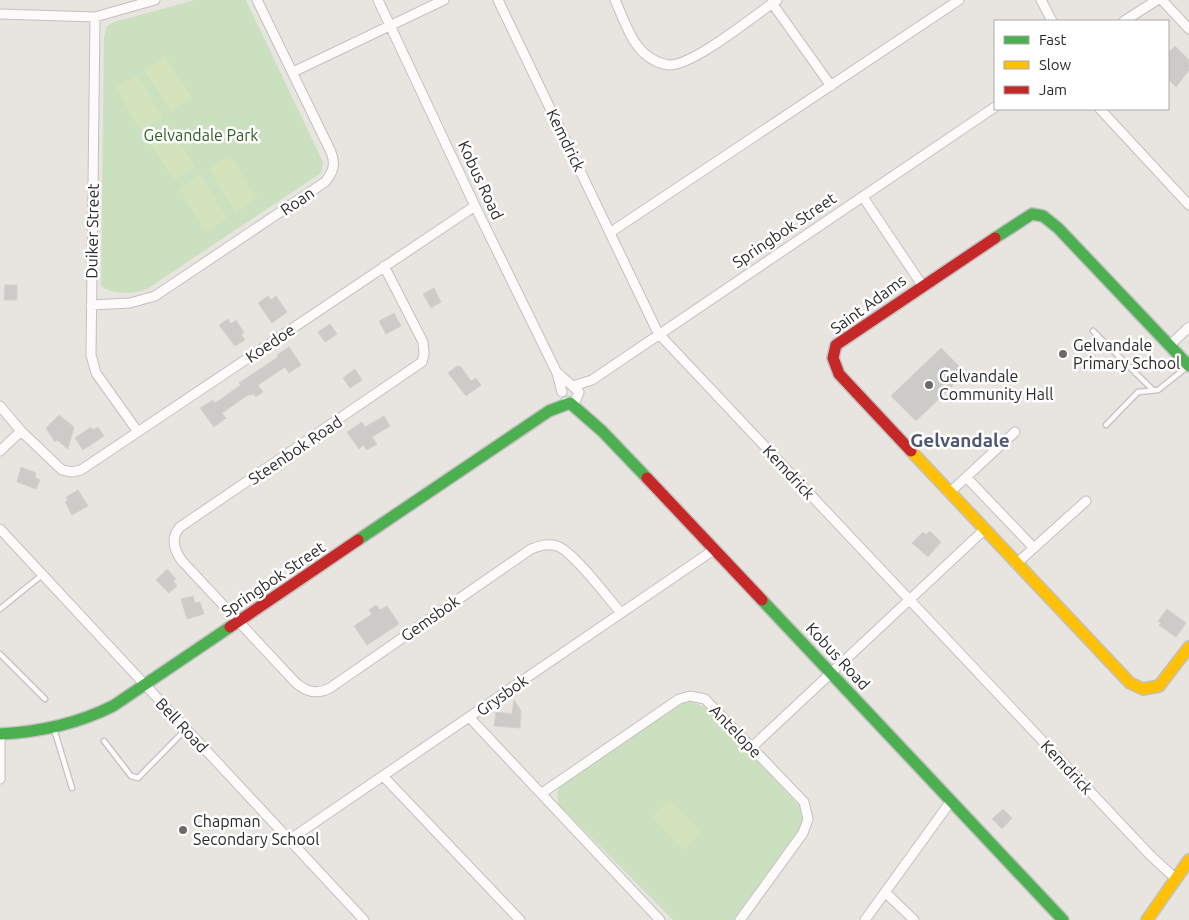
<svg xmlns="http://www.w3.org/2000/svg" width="1189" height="920" viewBox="0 0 1189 920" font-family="Ubuntu,sans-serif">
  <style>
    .green { fill: #cbe0be }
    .pitch { fill: #d4e3bc }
    .building { fill: #cdcbc8; stroke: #d3d1cd }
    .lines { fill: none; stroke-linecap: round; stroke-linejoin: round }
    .lane-casing { stroke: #c2c1c0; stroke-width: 7 }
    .street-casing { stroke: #c2c1c0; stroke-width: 11 }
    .fast-casing { stroke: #c2c1c0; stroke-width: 14 }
    .slow-casing { stroke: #c2c1c0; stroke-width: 14 }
    .jam-casing { stroke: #c2c1c0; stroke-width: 14 }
    .lane { stroke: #fcfbfa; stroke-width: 4.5 }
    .street { stroke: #fcfbfa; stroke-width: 9 }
    .fast { stroke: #4caf50; stroke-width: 11 }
    .slow { stroke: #ffc107; stroke-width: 11 }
    .jam { stroke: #c62828; stroke-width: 11 }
    .poi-dot { fill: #6c6b6a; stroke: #fff; stroke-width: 2 }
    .labels { text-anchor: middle; stroke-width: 5; stroke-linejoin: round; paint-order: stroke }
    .park-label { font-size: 16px; fill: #2d5f22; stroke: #fff }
    .street-label { font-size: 16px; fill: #2a2a2a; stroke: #fff }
    .poi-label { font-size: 16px; fill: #2a2a2a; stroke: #fff; text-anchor: start }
    .quarter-label { font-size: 19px; font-weight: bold; fill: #505676; stroke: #fff }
  </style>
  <rect width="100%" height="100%" fill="#e8e5e1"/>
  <path class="green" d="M195,0H246L323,162L321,173L147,289C135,294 111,295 101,286L104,37L107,26L114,22Z
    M691,701L709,709L803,810V824L733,920H673L559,805C557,798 556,791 561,784L683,703Z"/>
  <path class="pitch" d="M165,56L192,98L171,112L144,69Z
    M136,75L163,117L142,130L115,88Z
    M168,125L195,167L174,180L147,138Z
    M230,156L257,198L236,212L209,169Z
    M200,175L227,217L206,231L179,188Z
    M670,800L702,832L683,850L652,818Z"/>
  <path class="building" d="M1175,46L1189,60V70L1176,87L1168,79V53Z
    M5,285H17V300H4Z
    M434,288L441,302L431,308L423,294Z
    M268,296L271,300L276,296L287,312L272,323L258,303Z
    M394,313L401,326L386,334L379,321Z
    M228,319L231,324L236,320L244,333L241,335L245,340L235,346L219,325Z
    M330,324L337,334L325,342L318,332Z
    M289,347L301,365L289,373L285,367L258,385L263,392L256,397L253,394L248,395L222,413L226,418L214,427L200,408L213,400L215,403L241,385L239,383L278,357L277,355Z
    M941,348L966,373L916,421L891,396Z
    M457,366L461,367L471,381L476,378L481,385L466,396L448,373Z
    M355,369L362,380L350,388L343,378Z
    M59,415L74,427L68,449L57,440L55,442L46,428Z
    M384,416L390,426L372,437L377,444L367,450L363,445L359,449L347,432L362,422L365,427Z
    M91,427L93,430L98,427L104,436L83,450L75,438Z
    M21,467L36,473L35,478L40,480L36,489L17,482Z
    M78,490L88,506L72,515L65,502L68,500L66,497Z
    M930,531L941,542L928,557L912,543L923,532L926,535Z
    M167,569L176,579L173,581L177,586L169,593L156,580Z
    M193,596L195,603L200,602L204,614L187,619L181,599Z
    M376,605L380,610L387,606L399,624L367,645L354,626L372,614L369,610Z
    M1167,609L1186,623L1176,637L1159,625L1161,623L1158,621Z
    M514,700L521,711L520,728L494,726L496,712L512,714Z
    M1003,809L1012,818L1002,829L992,819Z"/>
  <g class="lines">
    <g class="lane-casing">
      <path id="lane" d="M1093,331L1153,390
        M1106,425L1138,392L1158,390L1187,367
        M0,609L42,575
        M0,654L45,699
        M54,729L72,788
        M104,741L131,776L138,778L186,729"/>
    </g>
    <g class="street-casing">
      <path id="street" d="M378,0L475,206L557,373L562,392
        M498,0L658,333L1151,856L1175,878
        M615,0C623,17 630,41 645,54C651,59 660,64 669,65C693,66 755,15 777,0
        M1041,0L1052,21
        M1162,0L1189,29
        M772,3L831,86
        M0,14L95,17L155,0
        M95,17L91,355L96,373L138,432
        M1124,21L1157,0
        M293,72L444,0
        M1100,109L1189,205
        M863,197L922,285
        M611,232L959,0
        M384,266L423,342L424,354L422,362L180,527C170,538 174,550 182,561L296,683C307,692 317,695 330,688L531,549C540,546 547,543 557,546C573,551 608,598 621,613
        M91,305L130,303L155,296L325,182C333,172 336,165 331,152L257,0
        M1170,345L1189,327
        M558,373L579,392L575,402H566
        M573,386L592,380L995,107
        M0,406L21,431L62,470L72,472L81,470L475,206
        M0,451L21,431
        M967,478L1034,548
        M949,493L1015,432
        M0,529L364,920
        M1016,564L1086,501
        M470,718L660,920
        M752,747L984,530
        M383,776L520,920
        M0,779V734
        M542,793L679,699L690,696L705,699L804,802L808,819L803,833L740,920
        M289,840L715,549
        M885,892L914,920
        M865,920L951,801"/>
    </g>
    <g class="fast-casing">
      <path id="fast" d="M995,238L1032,214L1043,216L1058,228L1189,366
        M358,540L549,411L570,403L602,431L647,478
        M762,600L1063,920
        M0,734C40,732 77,724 113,706L230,627"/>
    </g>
    <g class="slow-casing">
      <path id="slow" d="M911,451L1130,683L1143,689L1159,686L1189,647
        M1147,920L1189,860"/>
    </g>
    <g class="jam-casing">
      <path id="jam" d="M911,451L839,374L833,358L836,345L995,238
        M647,478L762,600
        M230,627L358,540"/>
    </g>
    <use href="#lane" class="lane"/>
    <use href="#street" class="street"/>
    <use href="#fast" class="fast"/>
    <use href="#slow" class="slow"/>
    <use href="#jam" class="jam"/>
  </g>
  <g class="poi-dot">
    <circle cx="1063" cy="354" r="5"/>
    <circle cx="929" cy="385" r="5"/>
    <circle cx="183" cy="830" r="5"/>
  </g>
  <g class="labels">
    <g class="park-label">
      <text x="201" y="141">Gelvandale Park</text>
    </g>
    <g class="street-label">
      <text transform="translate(566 140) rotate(64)" y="6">Kemdrick</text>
      <text transform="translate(481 180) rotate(65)" y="6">Kobus Road</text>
      <text transform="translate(297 201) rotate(-34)" y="6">Roan</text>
      <text transform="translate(784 230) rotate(-34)" y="6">Springbok Street</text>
      <text transform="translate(92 231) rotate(-89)" y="6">Duiker Street</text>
      <text transform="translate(868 304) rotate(-36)" y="6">Saint Adams</text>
      <text transform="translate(270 343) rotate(-34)" y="6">Koedoe</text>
      <text transform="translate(295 450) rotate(-34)" y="6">Steenbok Road</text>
      <text transform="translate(789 472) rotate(47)" y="6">Kemdrick</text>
      <text transform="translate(273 579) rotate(-34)" y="6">Springbok Street</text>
      <text transform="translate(430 618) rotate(-35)" y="6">Gemsbok</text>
      <text transform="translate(838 656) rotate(47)" y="6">Kobus Road</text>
      <text transform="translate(502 695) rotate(-35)" y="6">Grysbok</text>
      <text transform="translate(182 725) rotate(47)" y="6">Bell Road</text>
      <text transform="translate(736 731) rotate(46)" y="6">Antelope</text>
      <text transform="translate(1067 767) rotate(47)" y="6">Kemdrick</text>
    </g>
    <g class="poi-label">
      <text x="1073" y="351">Gelvandale<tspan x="1073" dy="18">Primary School</tspan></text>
      <text x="939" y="382">Gelvandale<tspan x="939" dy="18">Community Hall</tspan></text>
      <text x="193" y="827">Chapman<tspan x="193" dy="18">Secondary School</tspan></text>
    </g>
    <g class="quarter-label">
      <text x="960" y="447">Gelvandale</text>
    </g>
  </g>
  <rect x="994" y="20" width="175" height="90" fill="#ffffff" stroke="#aaaaaa"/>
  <rect x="1004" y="36" width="25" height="8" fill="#4caf50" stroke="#aaaaaa"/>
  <text x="1039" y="45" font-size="15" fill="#2a2a2a">Fast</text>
  <rect x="1004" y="61" width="25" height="8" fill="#ffc107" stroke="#aaaaaa"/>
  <text x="1039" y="70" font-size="15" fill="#2a2a2a">Slow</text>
  <rect x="1004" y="86" width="25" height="8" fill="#c62828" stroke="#aaaaaa"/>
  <text x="1039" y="95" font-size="15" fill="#2a2a2a">Jam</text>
</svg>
